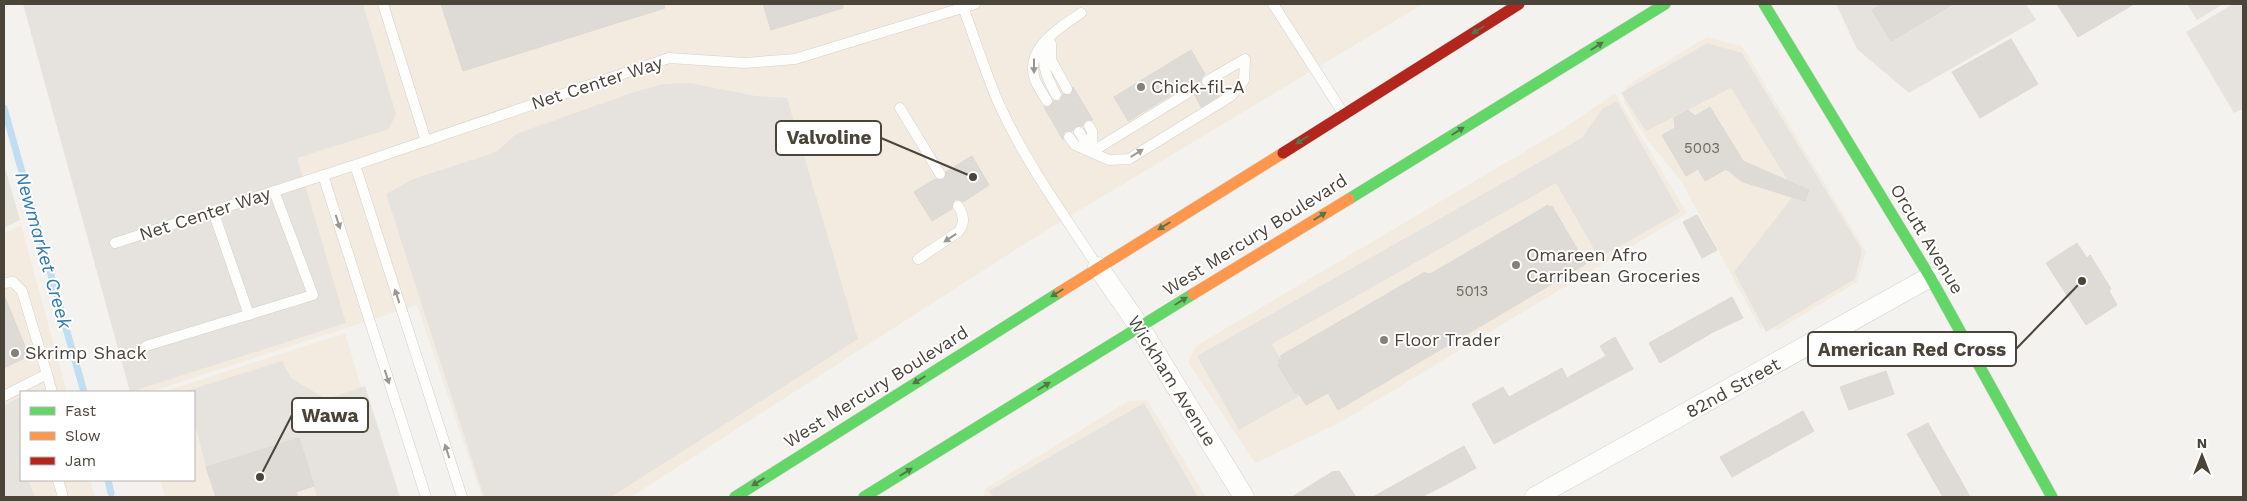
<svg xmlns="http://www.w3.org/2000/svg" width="2247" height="501" viewBox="0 0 2247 501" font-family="'Work Sans',sans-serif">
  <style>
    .residential { fill: #e7e4dc }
    .commercial { fill: #f3ebdf }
    .parking { fill: #e6e3df }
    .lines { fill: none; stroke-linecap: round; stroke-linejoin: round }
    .stream { stroke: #c0ddf1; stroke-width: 7 }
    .building { fill: #dedbd6; stroke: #dcd9d4 }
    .lane-casing { stroke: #d2d0cb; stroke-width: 11 }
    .street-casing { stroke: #d2d0cb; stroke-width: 21 }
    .fast-casing { stroke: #d3cfc5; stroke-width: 12 }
    .slow-casing { stroke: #d3cfc5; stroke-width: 12 }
    .jam-casing { stroke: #d3cfc5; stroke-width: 12 }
    .lane { stroke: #fdfdfc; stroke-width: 10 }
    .street { stroke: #fdfdfc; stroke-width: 20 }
    .fast { stroke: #63d668; stroke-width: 11 }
    .slow { stroke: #ff974d; stroke-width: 11 }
    .jam { stroke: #b3261e; stroke-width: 11 }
    .oneway { fill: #537749 }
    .oneway2 { fill: #9b9791 }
    .poi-dot { fill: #868178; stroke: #fff; stroke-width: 2 }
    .labels { text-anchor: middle; stroke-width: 4; stroke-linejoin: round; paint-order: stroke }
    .number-label { font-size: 15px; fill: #706a61 }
    .street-label { font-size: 18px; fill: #4b4439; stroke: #fff }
    .poi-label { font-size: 18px; fill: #4b4439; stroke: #fff; text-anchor: start }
    .water-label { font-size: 19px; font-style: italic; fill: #2e7ab2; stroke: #fff }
    .leader { fill: none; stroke: #4b4439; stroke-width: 2 }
    .callout-dot { fill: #4b4439; stroke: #fff; stroke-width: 2 }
    .callout { fill: #fff; stroke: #4b4439; stroke-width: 2 }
    .callout-label { font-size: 19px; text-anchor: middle; font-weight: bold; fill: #4b4439 }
  </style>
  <rect width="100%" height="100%" fill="#f4f2ee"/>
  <path class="residential" d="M4,164L20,220L4,228Z"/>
  <path class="commercial" d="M27,4H1423L1037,236L631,497H482L417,305L150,392H135Z
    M1707,37L1742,46L1866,252L1857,282L1778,330L1760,328L1681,181L1646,138L1624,103L1626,86Z
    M1615,93L1687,213L1341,422L1255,463L1188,362L1196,346L1566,127Z
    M21,225L67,392H21V480H90L95,497H4V234Z
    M345,333L394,497H165L160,480H194V392H163Z
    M1147,400L1206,497H984L985,489L1128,401Z"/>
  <path class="parking" d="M23,4H363L396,114L389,129L297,158L346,323L130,392Z
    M1836,4H2026L2036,20L1909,93L1857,49Z
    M2187,4H2223L2197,20Z
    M2233,4H2243V109L2234,113L2186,32Z
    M1707,43L1742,53L1862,250L1855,279L1766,332L1734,272L1794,195L1786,178L1731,88L1646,131L1621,93Z
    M689,83L756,96L787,98L858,339L611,497H484L386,194L413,179L496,152L516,134L631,93L663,84Z
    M1617,101L1680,212L1599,258L1556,183L1272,344L1301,395L1239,430L1197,356L1582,138L1602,109Z
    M282,361L291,378L326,399L365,386L400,497H317L299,438L206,467L194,421V392L186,391Z
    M21,397V480H28L35,497H4V405Z
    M1144,403L1198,497H993L989,491Z"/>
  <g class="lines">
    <path class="stream" d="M4,108L84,392
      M108,480L111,493"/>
  </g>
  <path class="building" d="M441,4H664L665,8L463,71Z
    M763,4H843V8L771,30Z
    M1882,4H1953L1891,41L1872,10Z
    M2057,4H2134L2078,37Z
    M2011,39L2038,84L1980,118L1952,72Z
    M1191,50L1205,74L1201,78V85L1207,88L1213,86L1219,96L1201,107L1192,90L1185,87L1128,121L1114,97Z
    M1073,87L1093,120H1086L1082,126H1076L1072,131H1065L1063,135V140L1044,107H1050L1054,101H1060L1063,94L1071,95Z
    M1710,107L1743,161L1809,190L1805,201L1743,182L1726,169L1705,181L1698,169L1686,176L1662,135L1675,128L1674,118L1688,110L1695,116Z
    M972,156L989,185L963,202L958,199L954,200L952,209L932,221L914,192L935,179L944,180L946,172Z
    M1548,205L1549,207L1552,206L1586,264L1338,410L1328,393L1306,405L1298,392L1296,394L1278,365L1280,364L1278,361L1282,359L1280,356L1425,272L1426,274L1432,273Z
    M1697,215L1717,250L1702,258L1683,222Z
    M2077,243L2087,258L2090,255L2111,289L2109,291L2117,305L2086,325L2046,263Z
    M4,295L29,356L4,368Z
    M1732,297L1743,318L1713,332L1660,363L1649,343Z
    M1615,337L1633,369L1494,444L1472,404L1503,387L1509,397L1562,368L1567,378L1606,356L1600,346Z
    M1886,371L1894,394L1849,410L1840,387Z
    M1803,411L1814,431L1732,477L1720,457Z
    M1928,423L1959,477L1970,497H1943L1907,434Z
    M299,438L314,486L296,492L298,497H216L206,467Z
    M1464,446L1476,468L1447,484L1421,497H1373Z
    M1339,471L1356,497H1292L1332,472Z"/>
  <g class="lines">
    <g class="lane-casing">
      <path id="lane" d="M383,4L426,141
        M1273,4L1343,113
        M963,7C975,39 985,72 999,104C1025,161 1063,214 1098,267
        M1049,41C1039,62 1046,76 1056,95
        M1051,44V60L1067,89
        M1047,101C1043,94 1038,87 1035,80C1024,48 1060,28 1081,13
        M900,108L940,174
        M1089,126L1092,131L1093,151
        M1079,132L1092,151
        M1069,137L1075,145L1109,160L1129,159L1231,96L1244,80L1245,59L1207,81
        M1093,151L1186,94
        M355,165L462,497
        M323,175L426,497
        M213,211L249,315
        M115,243L355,165L669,58L745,63L795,59L975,4
        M918,259L958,232C965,224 964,215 958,206
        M4,283L13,282L22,291L47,374L4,396
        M146,346L313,295L274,191
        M47,374L52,392
        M58,480L63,497"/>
    </g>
    <g class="street-casing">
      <path id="street" d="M1098,267L1139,326L1244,497
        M1535,497L1930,277"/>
    </g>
    <g class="fast-casing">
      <path id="fast" d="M1764,4L1930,277L2052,497
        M1349,199L1665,4
        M735,497L1060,292
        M864,497L1193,294"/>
    </g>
    <g class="slow-casing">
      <path id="slow" d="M1060,292L1283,153
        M1193,294L1349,199"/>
    </g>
    <g class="jam-casing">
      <path id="jam" d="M1283,153L1519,4"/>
    </g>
    <use href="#lane" class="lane"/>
    <use href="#street" class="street"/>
    <use href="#fast" class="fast"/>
    <use href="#slow" class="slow"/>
    <use href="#jam" class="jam"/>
  </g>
  <defs><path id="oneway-solid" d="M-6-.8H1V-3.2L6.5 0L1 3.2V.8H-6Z" transform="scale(1.25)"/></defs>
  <g class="oneway">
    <use href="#oneway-solid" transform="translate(1478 30) rotate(148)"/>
    <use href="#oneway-solid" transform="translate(1597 46) rotate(-32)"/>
    <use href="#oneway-solid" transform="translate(1458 131) rotate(-32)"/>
    <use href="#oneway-solid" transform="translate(1302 140) rotate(148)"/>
    <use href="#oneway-solid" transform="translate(1320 216) rotate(-32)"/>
    <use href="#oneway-solid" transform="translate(1164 226) rotate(148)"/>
    <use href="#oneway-solid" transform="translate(1057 293) rotate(148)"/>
    <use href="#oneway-solid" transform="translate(1181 301) rotate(-32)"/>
    <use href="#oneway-solid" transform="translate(919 380) rotate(148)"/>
    <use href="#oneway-solid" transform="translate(1044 386) rotate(-32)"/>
    <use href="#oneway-solid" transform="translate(906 472) rotate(-32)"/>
    <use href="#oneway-solid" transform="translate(758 482) rotate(148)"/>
  </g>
  <g class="oneway2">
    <use href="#oneway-solid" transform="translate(1034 66) rotate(90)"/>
    <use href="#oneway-solid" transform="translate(1137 153) rotate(-32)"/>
    <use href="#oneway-solid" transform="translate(338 222) rotate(72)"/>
    <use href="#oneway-solid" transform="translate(950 238) rotate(146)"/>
    <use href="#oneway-solid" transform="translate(397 296) rotate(-108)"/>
    <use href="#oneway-solid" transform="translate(387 377) rotate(72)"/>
    <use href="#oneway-solid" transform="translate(447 451) rotate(-108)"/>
  </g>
  <g class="poi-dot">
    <circle cx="1141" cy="87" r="5"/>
    <circle cx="1516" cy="265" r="5"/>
    <circle cx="1384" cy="340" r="5"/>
    <circle cx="15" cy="353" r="5"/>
  </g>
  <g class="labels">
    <g class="number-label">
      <text x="1702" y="153">5003</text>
      <text x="1472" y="296">5013</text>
    </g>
    <g class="street-label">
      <text transform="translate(597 83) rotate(-18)" y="6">Net Center Way</text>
      <text transform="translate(205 214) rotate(-18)" y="6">Net Center Way</text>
      <text transform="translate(1255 235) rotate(-32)" y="6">West Mercury Boulevard</text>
      <text transform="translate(1927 239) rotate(59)" y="6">Orcutt Avenue</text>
      <text transform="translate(1172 381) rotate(58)" y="6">Wickham Avenue</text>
      <text transform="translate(876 387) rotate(-32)" y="6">West Mercury Boulevard</text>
      <text transform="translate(1733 388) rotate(-29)" y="6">82nd Street</text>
    </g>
    <g class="poi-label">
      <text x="1151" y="93">Chick-fil-A</text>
      <text x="1526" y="261">Omareen Afro<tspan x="1526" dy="21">Carribean Groceries</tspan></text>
      <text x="1394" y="346">Floor Trader</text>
      <text x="25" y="359">Skrimp Shack</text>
    </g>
    <g class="water-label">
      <text transform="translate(44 250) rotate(74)" y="7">Newmarket Creek</text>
    </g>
  </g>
  <path class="leader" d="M973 177L881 138M2082 281L2016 349M260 477L292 415"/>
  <g class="callout-dot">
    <circle cx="973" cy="177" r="5"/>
    <circle cx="2082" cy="281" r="5"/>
    <circle cx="260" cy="477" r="5"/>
  </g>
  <g class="callout">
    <rect x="776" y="121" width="105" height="34" rx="5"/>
    <rect x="1808" y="332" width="208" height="34" rx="5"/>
    <rect x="292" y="398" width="76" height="34" rx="5"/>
  </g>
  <g class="callout-label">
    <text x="829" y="144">Valvoline</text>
    <text x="1912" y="356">American Red Cross</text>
    <text x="330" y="422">Wawa</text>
  </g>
  <rect width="2247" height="501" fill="none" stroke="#4b4439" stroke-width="10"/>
  <rect x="20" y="391" width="175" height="90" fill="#ffffff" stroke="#b7b4b0"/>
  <rect x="30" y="407" width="25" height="8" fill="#63d668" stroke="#b7b4b0"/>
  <text x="65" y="416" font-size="15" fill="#4b4439">Fast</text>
  <rect x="30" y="432" width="25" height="8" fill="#ff974d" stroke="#b7b4b0"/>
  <text x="65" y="441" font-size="15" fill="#4b4439">Slow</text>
  <rect x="30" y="457" width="25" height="8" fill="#b3261e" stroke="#b7b4b0"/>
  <text x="65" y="466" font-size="15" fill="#4b4439">Jam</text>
  <g transform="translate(2202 456)" stroke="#ffffff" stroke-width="4" paint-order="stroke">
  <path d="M0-4L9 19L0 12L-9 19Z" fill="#4b4439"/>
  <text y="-8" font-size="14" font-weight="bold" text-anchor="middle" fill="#4b4439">N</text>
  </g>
</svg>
